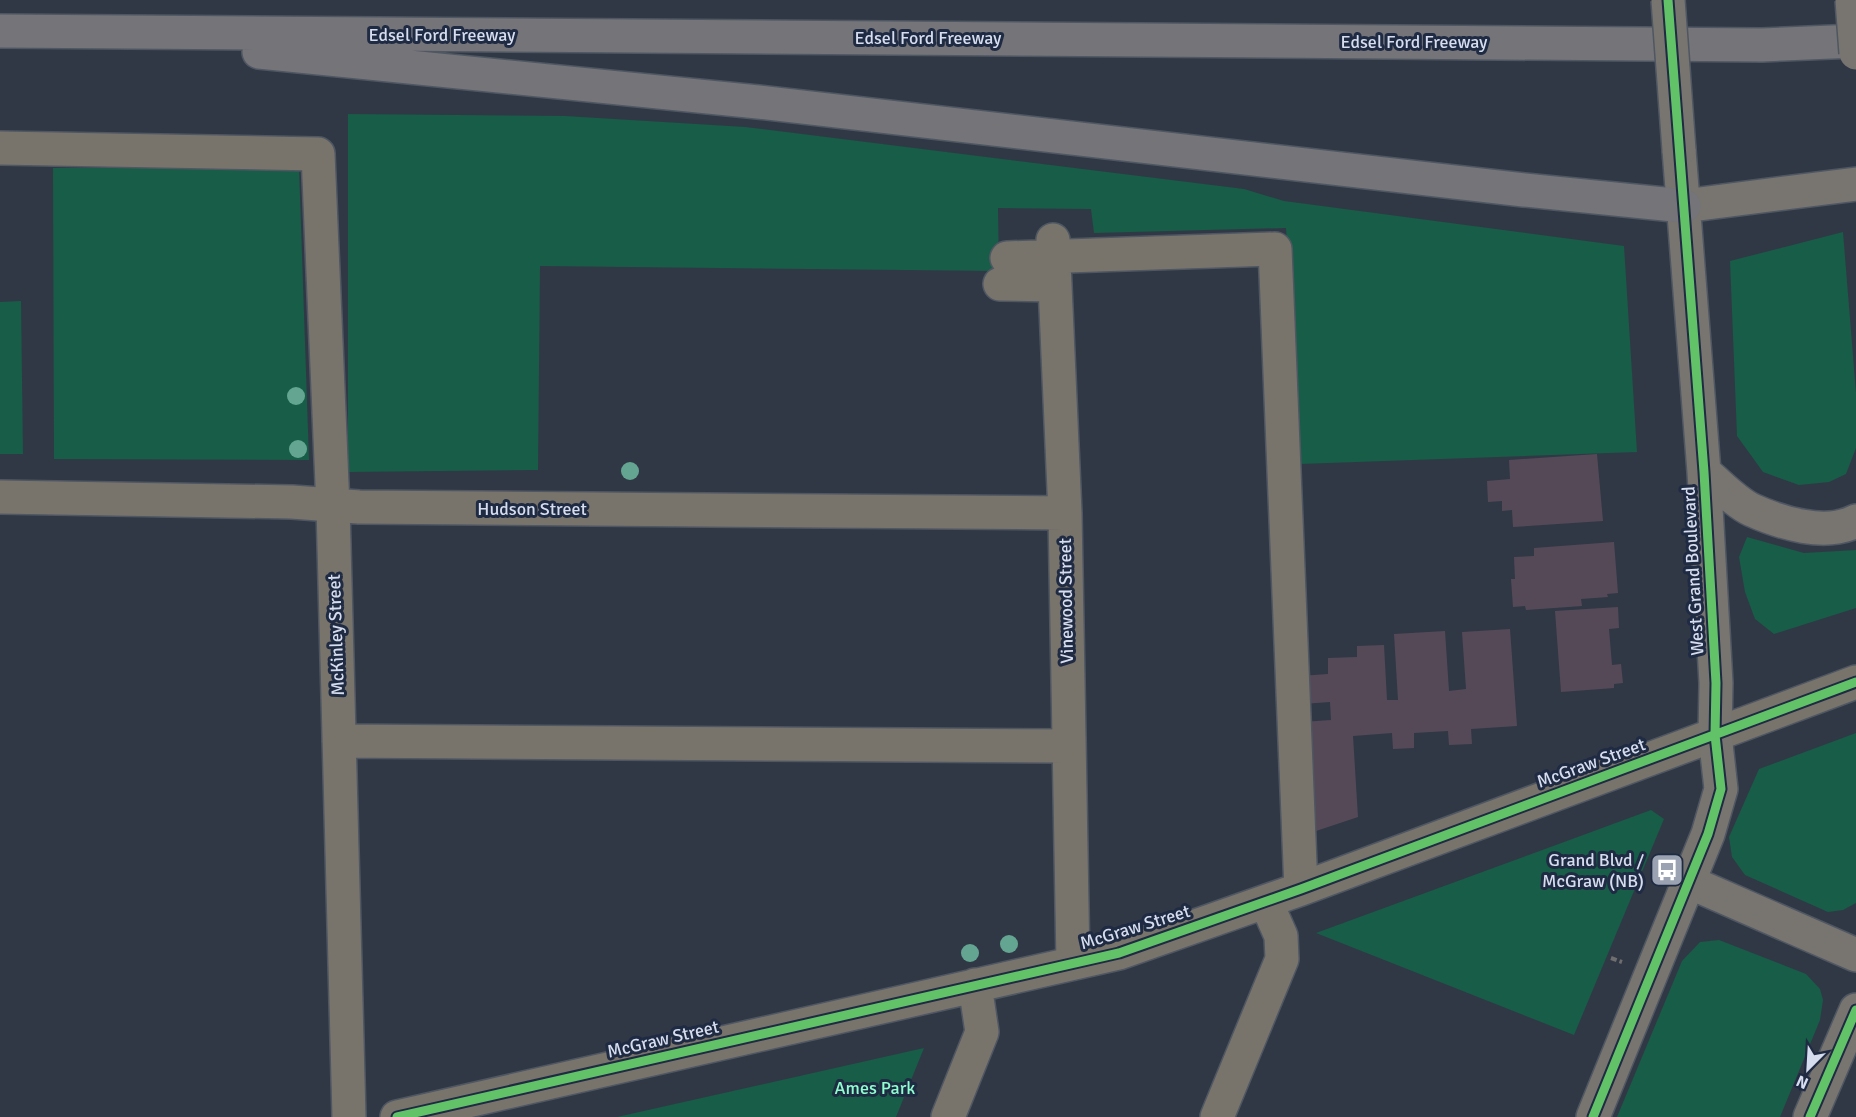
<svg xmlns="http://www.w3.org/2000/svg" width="1856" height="1117" viewBox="0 0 1856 1117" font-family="Signika,sans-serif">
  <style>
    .green { fill: #185d47 }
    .building { fill: #554957 }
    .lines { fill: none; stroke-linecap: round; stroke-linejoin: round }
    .minor-casing { stroke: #4f5763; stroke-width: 36 }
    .major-casing { stroke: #4f5763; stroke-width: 36 }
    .highway-casing { stroke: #4f5763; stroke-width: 36 }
    .path { stroke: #6f6e6f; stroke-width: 4; stroke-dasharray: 6 3; stroke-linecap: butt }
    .minor { stroke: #79746b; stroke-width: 33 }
    .major { stroke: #78746f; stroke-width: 33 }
    .highway { stroke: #747479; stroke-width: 33 }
    .major-bridge-casing { stroke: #4f5763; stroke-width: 36; stroke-linecap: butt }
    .major-bridge { stroke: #78746f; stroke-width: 33 }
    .cycleway-casing { stroke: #1f2a43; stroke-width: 13 }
    .cycleway { stroke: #61c268; stroke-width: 9 }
    .tree { fill: #64a591 }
    .labels { text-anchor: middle; stroke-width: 6; stroke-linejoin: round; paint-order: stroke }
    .street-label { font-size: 18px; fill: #d5ddee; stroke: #1f2a43 }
    .poi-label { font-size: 18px; fill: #d5ddee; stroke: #1f2a43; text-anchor: end }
    .park-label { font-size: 18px; fill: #8efece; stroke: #1f2a43 }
  </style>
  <rect width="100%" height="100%" fill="#303846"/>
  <path class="green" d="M348,114L565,116L745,127L1244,189L1284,201L1624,246L1637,452L1300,464L1286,228L1094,233L1091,209L998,208L999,271L540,266L538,470L348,472Z
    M299,167L309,460L54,459L53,168Z
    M1843,232L1856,393V448L1846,474L1829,482L1799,485L1763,472L1737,436L1730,261Z
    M21,301L23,454H0V302Z
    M1747,537L1804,553L1856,550V608L1774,634L1755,619L1745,592L1739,557Z
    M1856,733V903L1843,910L1828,912L1745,875L1732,857L1729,837L1759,769Z
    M1651,810L1664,819L1574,1035L1316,933Z
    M1719,940L1806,974L1820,989L1823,1000L1820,1020L1780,1117H1617L1682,961L1700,942Z
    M924,1048L896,1117H617Z"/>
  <path class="building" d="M1597,454L1603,521L1513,527L1512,510L1502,511V501L1488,502L1487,481L1510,479L1509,460Z
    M1614,542L1618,593L1607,594L1608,597L1581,599L1582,606L1526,610L1525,606L1513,607L1511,579H1515L1514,557L1534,556V548Z
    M1618,607L1619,628L1609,629L1612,665L1621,664L1623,683L1614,684V688L1561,692L1555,611Z
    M1510,629L1517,726L1471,729L1472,744L1449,745L1448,731L1414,733V748L1393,749L1392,733L1353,736L1358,817L1310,833L1302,722L1331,720L1330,702L1302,704L1300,676L1328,674V658L1357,657V646L1384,645L1387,700H1398L1394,634L1445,631L1449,691L1466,689L1462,632Z"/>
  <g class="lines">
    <g class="minor-casing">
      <path id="minor" d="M0,148L318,154L333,507L349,1117
        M1053,240L1065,513L1073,963
        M1007,258L1275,249L1301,889
        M1000,284L1055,285
        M0,497L292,502L359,507L1065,513
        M339,741L1069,746
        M397,1117L1119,953L1301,889L1856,682
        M948,1117L982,1032L975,985
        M1217,1117L1282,959L1281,936L1266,902"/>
    </g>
    <g class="major-casing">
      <path id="major" d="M1684,206L1856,184
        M1704,472C1719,484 1735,502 1752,510C1781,523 1826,537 1856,521
        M1689,882L1856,955
        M1593,1117L1708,834L1721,789L1715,735L1716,683L1704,472L1679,150
        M1810,1117L1856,1010"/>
    </g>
    <g class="highway-casing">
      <path id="highway" d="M0,31L1762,45L1856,41
        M259,52L758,102L1524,190L1684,206"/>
    </g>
    <path class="path" d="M1611,958L1622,962"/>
    <use href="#minor" class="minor"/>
    <use href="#major" class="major"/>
    <use href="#highway" class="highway"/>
    <g class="major-bridge-casing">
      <path id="major-bridge" d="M1668,0L1679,150
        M1852,0L1856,53"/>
    </g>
    <use href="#major-bridge" class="major-bridge"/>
    <g class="cycleway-casing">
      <path id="cycleway" d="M397,1117L1119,953L1301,889L1856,682
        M1593,1117L1708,834L1721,789L1715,735L1716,683L1704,472L1668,0
        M1810,1117L1856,1010"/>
    </g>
    <use href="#cycleway" class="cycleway"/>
  </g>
  <g class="tree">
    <circle cx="296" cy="396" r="9"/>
    <circle cx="298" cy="449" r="9"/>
    <circle cx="630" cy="471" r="9"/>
    <circle cx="1009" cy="944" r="9"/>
    <circle cx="970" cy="953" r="9"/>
  </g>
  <defs>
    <g id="bus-square" transform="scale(1.725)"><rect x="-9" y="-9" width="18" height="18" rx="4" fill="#9ba3b3" stroke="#1f2a43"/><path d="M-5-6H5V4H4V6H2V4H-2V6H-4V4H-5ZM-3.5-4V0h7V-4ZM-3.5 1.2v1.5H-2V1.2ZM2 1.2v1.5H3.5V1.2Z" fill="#fff"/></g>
  </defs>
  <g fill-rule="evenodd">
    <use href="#bus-square" x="1667" y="870"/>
  </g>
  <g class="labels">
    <g class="street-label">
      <text x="442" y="41">Edsel Ford Freeway</text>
      <text x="928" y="44">Edsel Ford Freeway</text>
      <text x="1414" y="48">Edsel Ford Freeway</text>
      <text x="532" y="515">Hudson Street</text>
      <text transform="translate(1693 571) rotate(-93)" y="6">West Grand Boulevard</text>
      <text transform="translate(1066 601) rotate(-91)" y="6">Vinewood Street</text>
      <text transform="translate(336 635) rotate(-92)" y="6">McKinley Street</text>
      <text transform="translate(1591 763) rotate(-20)" y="6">McGraw Street</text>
      <text transform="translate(1135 927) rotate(-17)" y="6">McGraw Street</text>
      <text transform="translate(663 1039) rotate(-13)" y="6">McGraw Street</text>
    </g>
    <g class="poi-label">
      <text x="1644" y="866">Grand Blvd /<tspan x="1644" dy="21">McGraw (NB)</tspan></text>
    </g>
    <g class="park-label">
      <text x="875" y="1094">Ames Park</text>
    </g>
  </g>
  <g transform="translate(1808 1069) rotate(204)" stroke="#1f2a43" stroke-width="4.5" paint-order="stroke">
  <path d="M0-4.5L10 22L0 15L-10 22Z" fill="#d5ddee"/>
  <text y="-9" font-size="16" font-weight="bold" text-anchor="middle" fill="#d5ddee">N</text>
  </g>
</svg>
